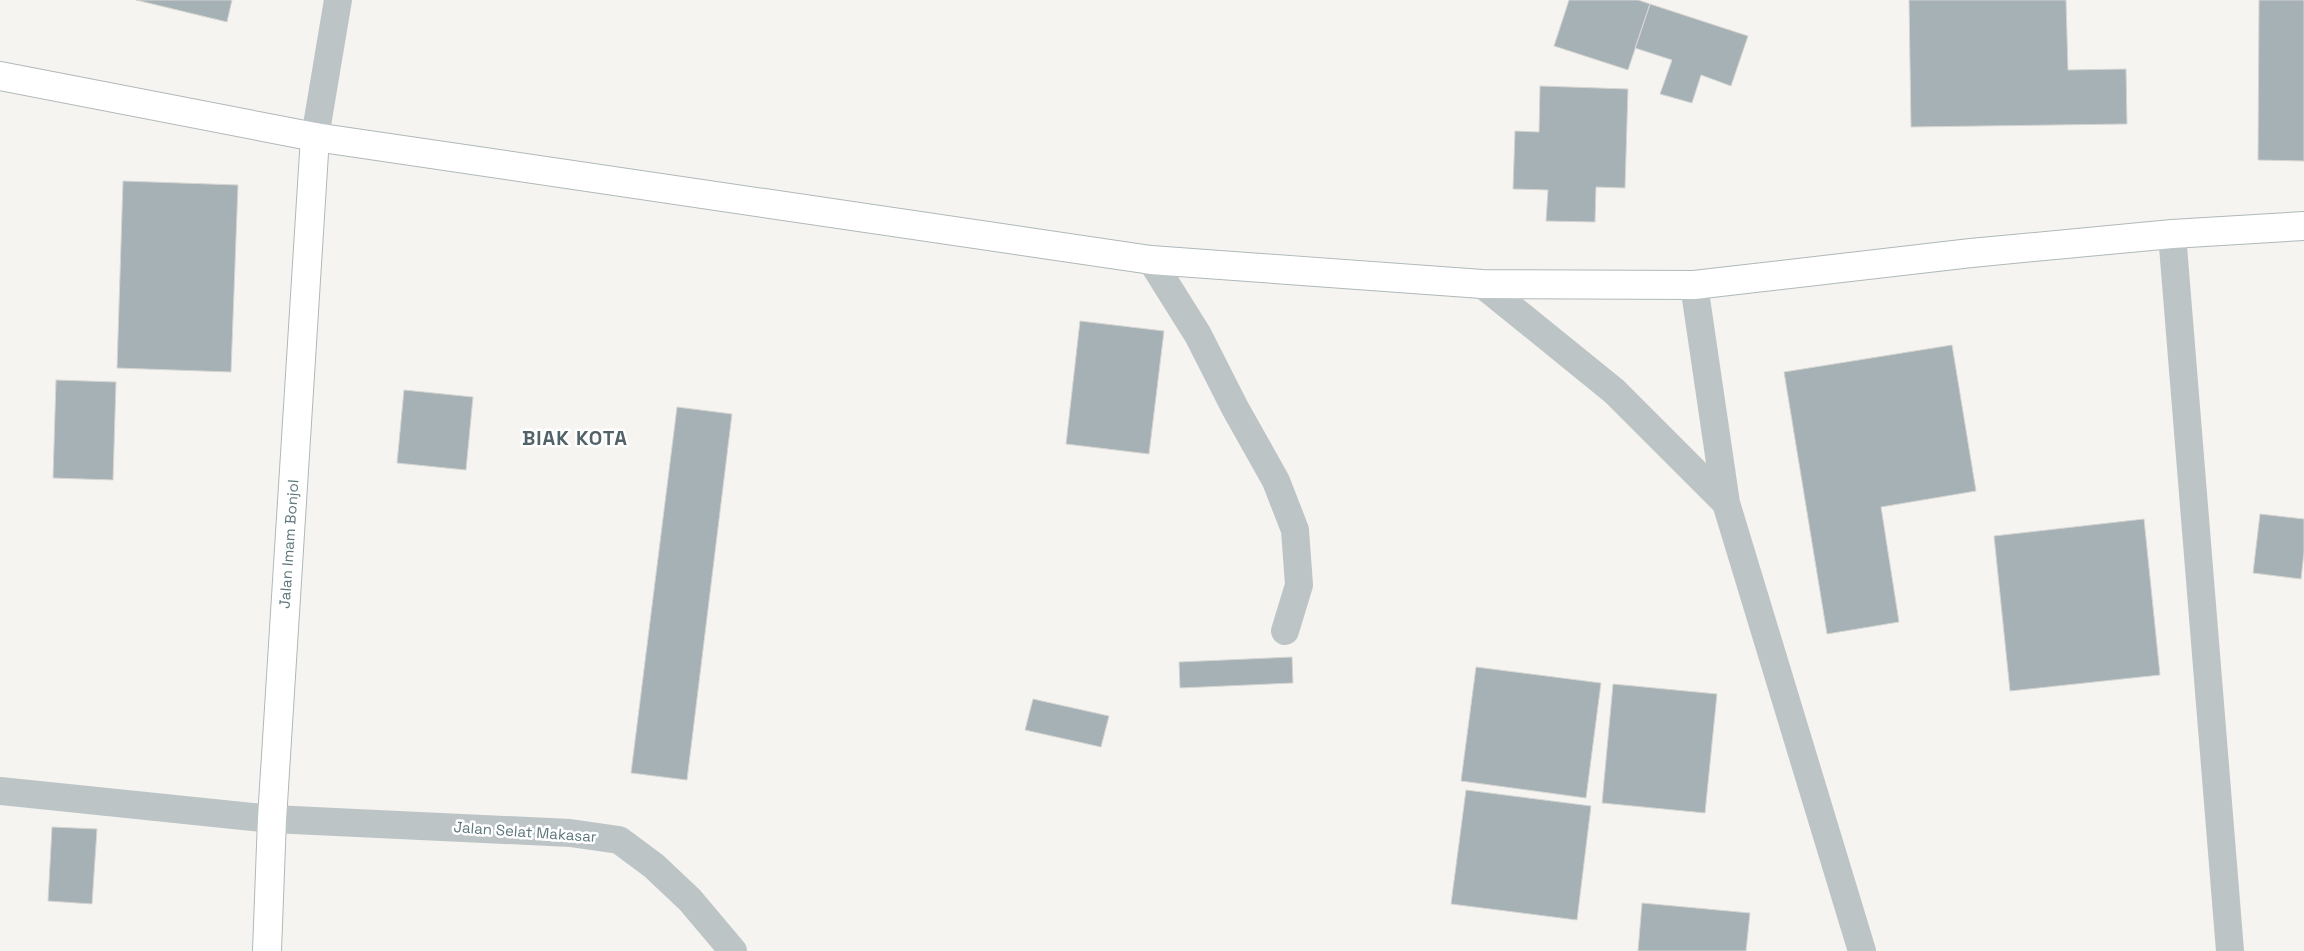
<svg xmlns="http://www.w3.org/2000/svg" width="2304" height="951" viewBox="0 0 2304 951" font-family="'Space Grotesk',sans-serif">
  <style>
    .building { fill: #a5b1b4; stroke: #d6d5d3 }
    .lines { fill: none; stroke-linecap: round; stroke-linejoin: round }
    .secondary-casing { stroke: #afb8ba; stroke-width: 30 }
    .primary-casing { stroke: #b0b8ba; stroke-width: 30 }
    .minor { stroke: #bdc4c6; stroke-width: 28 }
    .secondary { stroke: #fff; stroke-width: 28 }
    .primary { stroke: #fff; stroke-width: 28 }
    .labels { text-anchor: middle; stroke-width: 5; stroke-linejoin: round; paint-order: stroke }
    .street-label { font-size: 15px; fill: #5e777d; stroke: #fff }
    .district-label { font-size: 20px; font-weight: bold; letter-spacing: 1px; fill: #516368; stroke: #fff }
  </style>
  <rect width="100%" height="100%" fill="#f5f4f0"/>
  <path class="building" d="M136,0H232L227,22Z
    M1569,0H1638L1650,4L1628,70L1554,46Z
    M1909,0H2066L2068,70L2126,69L2127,124L1911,127Z
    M2259,0H2304V161L2258,160Z
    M1650,4L1748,36L1731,86L1701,75L1692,103L1660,94L1672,60L1635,48Z
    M1540,86L1628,89L1625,188L1596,187L1595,222L1546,221L1548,190L1513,189L1515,131L1539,132Z
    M123,181L238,185L231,372L117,368Z
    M1080,321L1164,331L1149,454L1066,444Z
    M1952,345L1976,491L1881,507L1899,622L1827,634L1784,372Z
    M56,380L116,382L113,480L53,478Z
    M404,390L473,397L466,470L397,463Z
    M677,407L732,414L687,780L631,773Z
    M2260,514L2304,519V552L2301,579L2253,573Z
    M2144,519L2160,675L2010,691L1994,536Z
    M1292,657L1293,683L1180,688L1179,662Z
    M1476,667L1601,683L1586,798L1461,781Z
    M1613,684L1717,694L1705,813L1602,803Z
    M1033,699L1109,716L1101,747L1025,730Z
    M1466,790L1591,806L1577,920L1451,904Z
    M52,827L97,829L92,904L48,901Z
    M1642,903L1750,913L1746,951H1638Z"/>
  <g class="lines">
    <g class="secondary-casing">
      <path id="secondary" d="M315,137L1151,260L1482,284L1694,285L1971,253L2172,234L2304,226"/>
    </g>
    <g class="primary-casing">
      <path id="primary" d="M0,76L315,137L272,819L267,951"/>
    </g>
    <path class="minor" d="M315,137L338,0
      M2172,234L2230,951
      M1151,260L1198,335L1235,408L1276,481L1295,530L1299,585L1285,631
      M1482,284L1614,391L1726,503
      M1694,285L1726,503L1862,951
      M0,791L272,819L570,833L619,840L654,866L690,900L733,951"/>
    <use href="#secondary" class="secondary"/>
    <use href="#primary" class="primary"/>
  </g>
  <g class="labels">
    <g class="street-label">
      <text transform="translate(289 544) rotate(-86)" y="5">Jalan Imam Bonjol</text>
      <text transform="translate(525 832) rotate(4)" y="5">Jalan Selat Makasar</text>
    </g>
    <g class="district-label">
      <text x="575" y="445">BIAK KOTA</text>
    </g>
  </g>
</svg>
